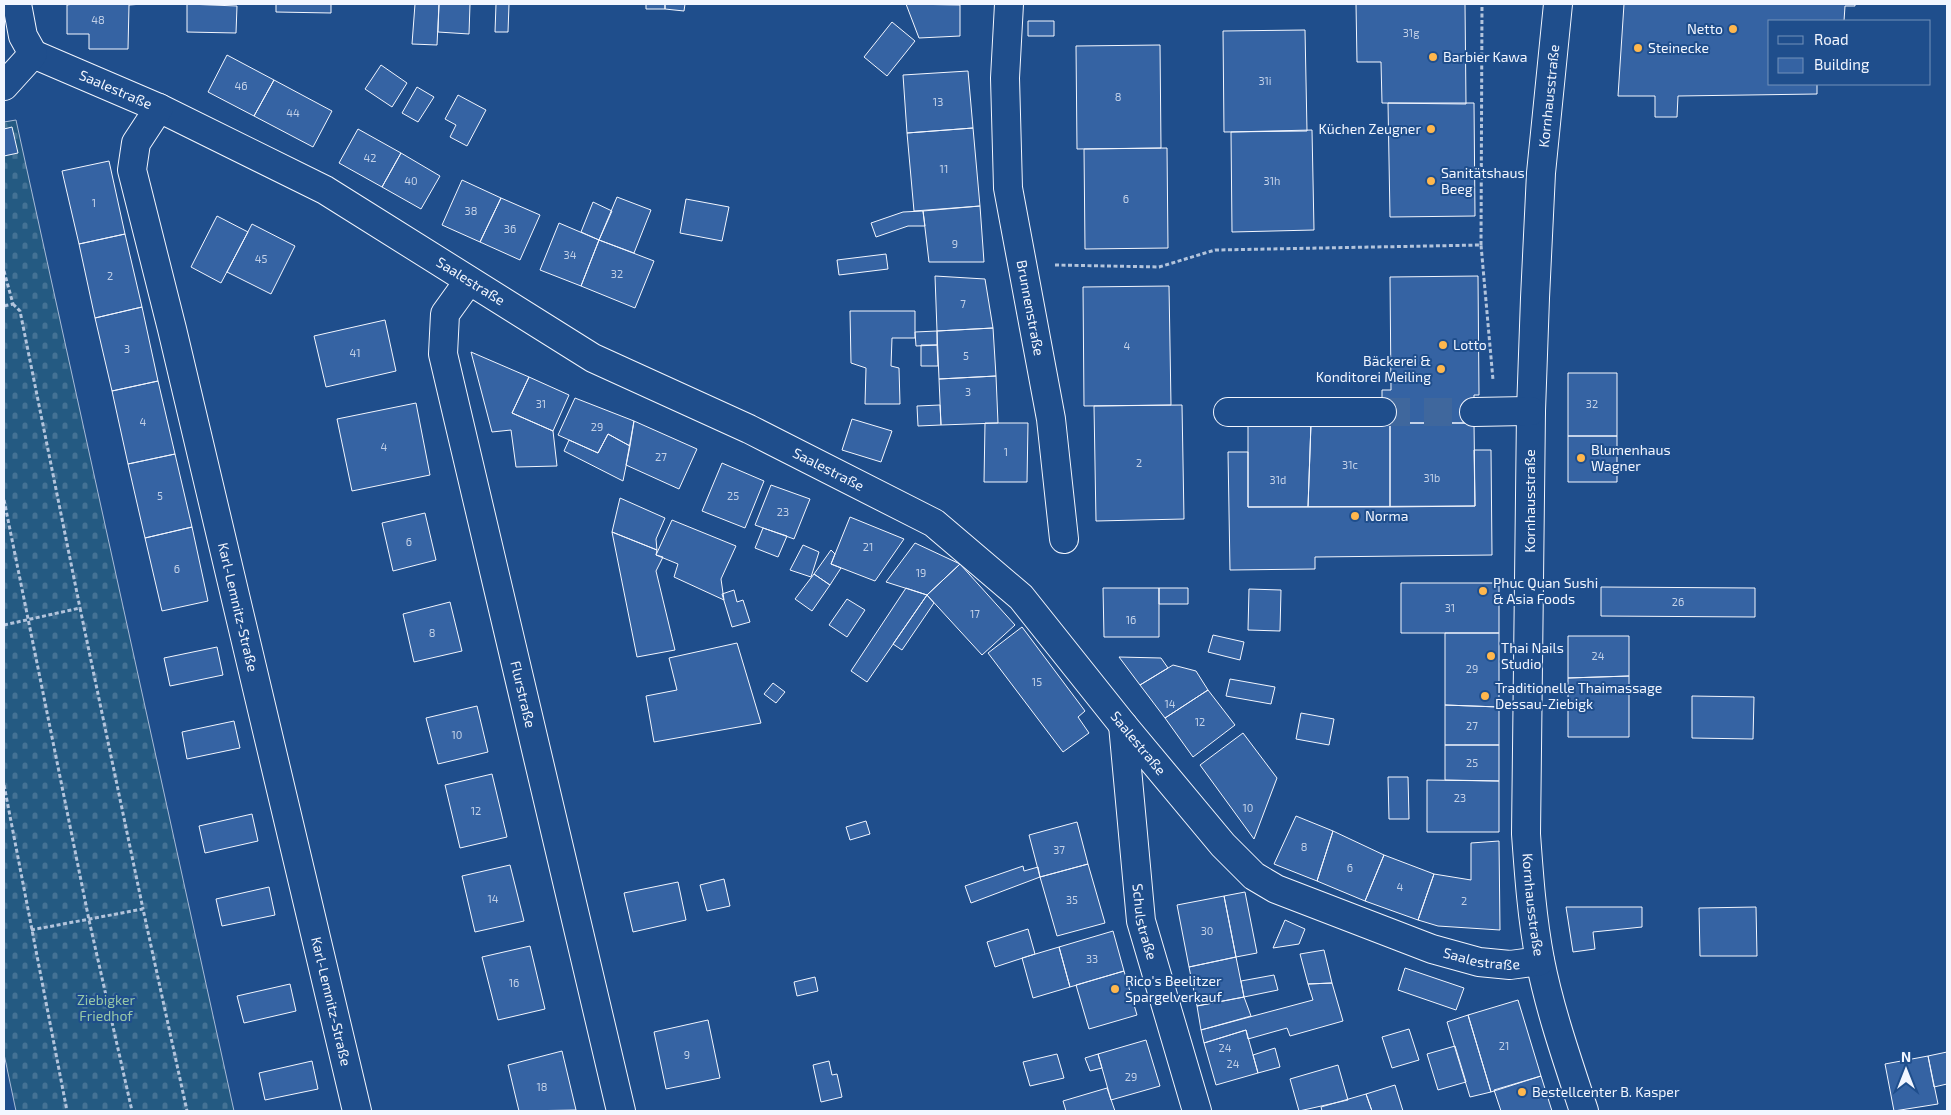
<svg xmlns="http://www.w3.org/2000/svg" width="1951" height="1115" viewBox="0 0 1951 1115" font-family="'Exo 2',sans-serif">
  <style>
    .cemetery { fill: url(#cemetery-stones); stroke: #a8bbd7 }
    .building { fill: #3563a3; stroke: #f2f6ff }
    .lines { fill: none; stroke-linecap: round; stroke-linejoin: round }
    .minor-tunnel { stroke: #3f679d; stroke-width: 28; stroke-dasharray: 28 14; stroke-linecap: butt }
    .minor-casing { stroke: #f2f6ff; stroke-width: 30 }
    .path { stroke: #b3c4dc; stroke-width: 3; stroke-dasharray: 4 2.5; stroke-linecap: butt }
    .minor { stroke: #1f4e8c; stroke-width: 28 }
    .poi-dot { fill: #ffb74d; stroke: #1f4e8c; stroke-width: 2 }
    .labels { text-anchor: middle; stroke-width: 4; stroke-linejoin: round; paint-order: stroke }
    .number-label { font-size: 11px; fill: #c3d1e8 }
    .poi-label { font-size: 14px; fill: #f2f6ff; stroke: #1f4e8c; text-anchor: start }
    .street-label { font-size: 14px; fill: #f2f6ff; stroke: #1f4e8c }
    .park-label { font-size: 14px; fill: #97c8a6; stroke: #1f4e8c }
  </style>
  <defs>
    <pattern id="cemetery-stones" width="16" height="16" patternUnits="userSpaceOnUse" patternTransform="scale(1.25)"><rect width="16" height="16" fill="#245a82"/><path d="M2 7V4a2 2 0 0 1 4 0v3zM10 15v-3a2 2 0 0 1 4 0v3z" fill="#447295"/></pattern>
  </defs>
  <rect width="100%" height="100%" fill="#1f4e8c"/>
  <path class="cemetery" d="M16,120L234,1111H16L4,1054V122Z"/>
  <path class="building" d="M73,4H143L129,5L128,49H89V34H67V5Z
    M187,4L237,6L236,33L187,32Z
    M276,4H331V13L276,12Z
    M415,4H439L437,45L412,44Z
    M439,4H470L469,34L438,32Z
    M496,4H509L508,32H495Z
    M646,4H665V9H646Z
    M665,4H685L684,11L665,9Z
    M906,4L960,5V36L919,38Z
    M1356,4H1465L1466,104L1382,103L1381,62H1357Z
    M1624,4H1855V6H1845L1844,21H1770V84H1817V94L1678,96L1677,117H1655V96H1618Z
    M1028,21H1054V36H1028Z
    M892,22L915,41L887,76L864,57Z
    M1305,30L1307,131L1224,132L1223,31Z
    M1160,45L1161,148L1077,149L1076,46Z
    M227,55L274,80L254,116L208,92Z
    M381,65L407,83L392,107L365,89Z
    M968,71L973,128L907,133L903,75Z
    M274,80L332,111L313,147L254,116Z
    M417,87L434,97L418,122L402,113Z
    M458,95L486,110L467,146L450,137L456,125L445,119Z
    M1388,103H1474L1475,216L1390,217Z
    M12,127L18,153L4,156V129Z
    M973,128L980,206L914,211L907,133Z
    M358,129L401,153L382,187L339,163Z
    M1312,130L1314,230L1232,232L1231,132Z
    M1167,148L1168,248L1085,249L1084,149Z
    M401,153L440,176L421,209L382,187Z
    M109,161L125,234L79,244L62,171Z
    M462,180L501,198L480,242L442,225Z
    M617,197L651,210L634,253L599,240Z
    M501,198L540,215L520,260L480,242Z
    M686,199L729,207L722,241L680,233Z
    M593,202L612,211L599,240L581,232Z
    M980,206L984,262H929L923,211Z
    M923,211L925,226H908L876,237L871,223L903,212Z
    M217,216L248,232L221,283L191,267Z
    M559,223L599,240L581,286L540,270Z
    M252,224L295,246L271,294L227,272Z
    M125,234L142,307L95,318L79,244Z
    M599,240L654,261L635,308L581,286Z
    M886,254L888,269L839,275L837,260Z
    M935,276L985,279L993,328L937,331Z
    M1478,276L1479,395H1474V423H1382V390H1391L1390,277Z
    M1169,286L1171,405L1084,406L1083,287Z
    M142,307L158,381L112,391L95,318Z
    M850,311H915V338H892L891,366L899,368L900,404H865L866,368L851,363Z
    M385,320L396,371L326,387L314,336Z
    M993,328L996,376L939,379L937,331Z
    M937,331V345L916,346L915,332Z
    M921,345H937L938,366H921Z
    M471,352L529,377L512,413L553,431L557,466L516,467L511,430L492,432Z
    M1568,373H1617V436H1568Z
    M996,376L998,423L941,425L939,379Z
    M529,377L569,395L553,431L512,413Z
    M158,381L175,454L128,464L112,391Z
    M575,398L634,421L630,446L608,434L598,453L558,435Z
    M416,403L430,475L352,491L337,419Z
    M940,405L941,425L918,426L917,406Z
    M1182,405L1184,519L1096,521L1094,406Z
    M852,419L892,431L881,462L842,450Z
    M634,421L697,449L679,489L626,465Z
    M985,423H1028L1027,482H984Z
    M1311,423L1308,507H1248V424Z
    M1311,423H1390V507H1308Z
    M1390,423H1474L1475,506L1390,507Z
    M608,434L630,446L623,481L564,451L569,440L598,453Z
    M1568,436H1617V482H1568Z
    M1474,450H1491L1492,555L1315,557V569L1230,570L1228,452H1248V507L1475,506Z
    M175,454L192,527L145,538L128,464Z
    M722,463L764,481L745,528L702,511Z
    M771,485L810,499L794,539L755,525Z
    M620,498L665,518L656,539L657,550L612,532Z
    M425,513L436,560L393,571L382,523Z
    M850,517L904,539L875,581L831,564Z
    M672,520L736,546L721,579L724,600L674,577L678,564L656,555Z
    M192,527L208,601L162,611L145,538Z
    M763,528L787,536L778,557L755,548Z
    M612,532L657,550L656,555L663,557L656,571L675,650L637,657Z
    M915,543L960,564L927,595L886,582Z
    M803,545L819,552L811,577L790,570Z
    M831,550L835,554L831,564L841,568L830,585L814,574Z
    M960,564L1015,625L982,655L927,595Z
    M814,574L830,585L812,611L795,599Z
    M1401,583H1499V633H1401Z
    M1601,587L1755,588V617L1601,616Z
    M906,588L927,595L867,682L851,671Z
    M1103,588H1159V637H1104Z
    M1159,588H1188V604H1159Z
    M1249,589L1281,590L1280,631L1248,630Z
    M734,590L737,602L743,600L750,622L732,627L722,594Z
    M927,595L934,603L902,650L893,644Z
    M847,599L865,610L847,637L829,625Z
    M450,602L462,651L414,662L403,614Z
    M1022,627L1085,711L1078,717L1089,733L1063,752L988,653Z
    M1445,633H1499V707L1445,705Z
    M1213,635L1244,642L1240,660L1208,652Z
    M1568,636H1629V676L1568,678Z
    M737,643L761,723L654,742L646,696L677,690L669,658Z
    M217,647L223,675L170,686L164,658Z
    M1119,657L1161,658L1168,668L1140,685Z
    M1173,665L1196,671L1208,690L1165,718L1140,685Z
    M1629,676V737H1568V678Z
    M1230,679L1275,687L1271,704L1226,696Z
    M773,683L785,692L776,703L764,694Z
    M1208,690L1235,725L1193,757L1165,718Z
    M1692,696L1754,697L1753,739L1692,738Z
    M1445,705L1499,707V745H1445Z
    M477,706L488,752L438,764L426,718Z
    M1301,713L1334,719L1329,745L1296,739Z
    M234,721L240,748L187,759L182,732Z
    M1243,733L1277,778L1254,839L1200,765Z
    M1445,745H1499V781L1445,780Z
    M492,774L507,837L460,848L445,785Z
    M1388,777H1408L1409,819H1389Z
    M1427,780L1499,781V832H1427Z
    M252,814L258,841L205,853L199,826Z
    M1296,816L1333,831L1317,881L1274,864Z
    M866,821L870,834L850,840L846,827Z
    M1077,822L1088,864L1040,877L1029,835Z
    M1333,831L1384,855L1365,901L1317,881Z
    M1499,841L1500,930L1438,926L1418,920L1434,874L1471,880V843Z
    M1384,855L1434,874L1418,920L1365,901Z
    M1088,864L1105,923L1057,936L1040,877Z
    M510,865L524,921L475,932L462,876Z
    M1023,866L1024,871L1038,867L1040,877L971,903L965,886Z
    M724,879L730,906L707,911L700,885Z
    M678,882L686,920L633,932L624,893Z
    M269,887L275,915L222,926L216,899Z
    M1245,892L1257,953L1236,957L1224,896Z
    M1224,896L1236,957L1189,967L1177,905Z
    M1566,907H1642V927L1593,932L1595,949L1573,952Z
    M1756,907L1757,956H1700L1699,908Z
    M1285,920L1305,929L1299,944L1273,948Z
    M1028,929L1035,954L995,967L987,942Z
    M1113,931L1124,971L1070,987L1059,947Z
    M530,946L545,1009L498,1020L482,957Z
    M1059,947L1070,987L1033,998L1022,958Z
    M1324,950L1332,983L1308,984L1300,954Z
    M1236,957L1244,997L1197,1006L1189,967Z
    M1405,968L1464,988L1456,1010L1398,990Z
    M1124,971L1137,1015L1089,1029L1076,985Z
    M1274,975L1278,990L1244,997L1241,981Z
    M815,977L818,991L797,996L794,982Z
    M1332,983L1343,1021L1290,1036L1287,1028L1248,1039L1246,1030L1204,1043L1201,1030L1313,1000L1308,984Z
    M290,984L296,1011L244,1023L237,996Z
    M1244,997L1251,1016L1201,1030L1197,1006Z
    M1518,1000L1541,1076L1491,1092L1468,1015Z
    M1468,1015L1491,1092L1470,1097L1447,1022Z
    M708,1020L720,1078L666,1089L654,1032Z
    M1409,1029L1419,1060L1392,1068L1382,1037Z
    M1246,1030L1258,1073L1216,1085L1204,1043Z
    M1146,1040L1160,1086L1111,1100L1098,1054Z
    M1455,1046L1466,1082L1438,1090L1427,1054Z
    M1275,1048L1280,1067L1258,1073L1253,1055Z
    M562,1051L576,1110L519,1111L508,1065Z
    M1947,1052V1084L1934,1087L1928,1056Z
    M1057,1054L1064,1078L1030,1086L1023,1062Z
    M1098,1054L1102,1068L1090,1071L1085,1058Z
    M1928,1056L1938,1104L1894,1111L1885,1064Z
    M312,1061L318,1089L265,1100L259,1073Z
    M829,1061L832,1075L837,1074L842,1097L821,1102L813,1065Z
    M1338,1065L1348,1100L1299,1111L1290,1079Z
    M1541,1076L1552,1111H1501L1494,1090Z
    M1395,1085L1403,1111H1372L1366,1094Z
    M1107,1088L1115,1111H1066L1063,1101Z
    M1366,1094L1372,1111H1322L1321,1107Z"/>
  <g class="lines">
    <path class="minor-tunnel" d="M1382,412H1474"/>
    <g class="minor-casing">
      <g id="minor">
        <path id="s1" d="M1009,4L1005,78L1008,188L1051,419L1064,539"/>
        <path id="s2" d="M1558,4L1541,173L1535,298L1531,411L1526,834C1529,876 1532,918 1540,960C1550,1011 1568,1062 1584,1111"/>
        <path id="s3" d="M33,54L159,108L325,190L593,358L749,429L934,523L1021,597L1123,725L1223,845L1254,876L1276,889L1432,949L1479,962L1510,965L1540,961"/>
        <path d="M4,86L33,54L23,36L17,4"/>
        <path id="s4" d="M159,108L136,143L132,170L172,329L357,1111"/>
        <path id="s5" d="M468,282L445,314L443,354L621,1111"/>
        <path d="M1228,412H1382"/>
        <path d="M1474,412L1531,411"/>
        <path id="s6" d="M1123,725L1141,921L1197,1111"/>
      </g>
    </g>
    <path class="path" d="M1481,245L1482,4
      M1055,265L1159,267L1215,250L1481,245L1493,380
      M4,271L13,304L4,306
      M13,304L20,311L80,608
      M4,500L89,920L132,1111
      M4,625L80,608L143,909
      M4,785L67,1111
      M31,930L143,909L187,1111"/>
    <use href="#minor" class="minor"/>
  </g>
  <g class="poi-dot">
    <circle cx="1733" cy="29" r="5"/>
    <circle cx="1638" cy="48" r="5"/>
    <circle cx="1433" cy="57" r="5"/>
    <circle cx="1431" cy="129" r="5"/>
    <circle cx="1431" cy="181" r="5"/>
    <circle cx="1443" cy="345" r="5"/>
    <circle cx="1441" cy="369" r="5"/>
    <circle cx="1581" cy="458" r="5"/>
    <circle cx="1355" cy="516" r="5"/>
    <circle cx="1483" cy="591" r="5"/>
    <circle cx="1491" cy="656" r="5"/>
    <circle cx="1485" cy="696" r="5"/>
    <circle cx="1115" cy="989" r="5"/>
    <circle cx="1522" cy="1092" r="5"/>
  </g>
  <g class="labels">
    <g class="number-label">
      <text x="98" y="24">48</text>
      <text x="1411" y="37">31g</text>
      <text x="1265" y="85">31i</text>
      <text x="241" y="90">46</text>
      <text x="1118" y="101">8</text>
      <text x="938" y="106">13</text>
      <text x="293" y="117">44</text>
      <text x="370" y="162">42</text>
      <text x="944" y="173">11</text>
      <text x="411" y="185">40</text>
      <text x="1272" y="185">31h</text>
      <text x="1126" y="203">6</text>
      <text x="94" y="207">1</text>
      <text x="471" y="215">38</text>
      <text x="510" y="233">36</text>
      <text x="955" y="248">9</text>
      <text x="570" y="259">34</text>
      <text x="261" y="263">45</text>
      <text x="617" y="278">32</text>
      <text x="110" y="280">2</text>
      <text x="963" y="308">7</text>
      <text x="1127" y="350">4</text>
      <text x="127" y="353">3</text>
      <text x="355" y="357">41</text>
      <text x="966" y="360">5</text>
      <text x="968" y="396">3</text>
      <text x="541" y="408">31</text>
      <text x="1592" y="408">32</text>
      <text x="143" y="426">4</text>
      <text x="597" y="431">29</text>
      <text x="384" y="451">4</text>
      <text x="1006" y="456">1</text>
      <text x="661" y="461">27</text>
      <text x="1139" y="467">2</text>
      <text x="1350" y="469">31c</text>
      <text x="1432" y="482">31b</text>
      <text x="1278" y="484">31d</text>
      <text x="160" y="500">5</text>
      <text x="733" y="500">25</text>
      <text x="783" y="516">23</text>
      <text x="409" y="546">6</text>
      <text x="868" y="551">21</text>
      <text x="177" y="573">6</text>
      <text x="921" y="577">19</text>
      <text x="1678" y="606">26</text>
      <text x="1450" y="612">31</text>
      <text x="975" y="618">17</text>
      <text x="1131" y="624">16</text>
      <text x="432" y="637">8</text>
      <text x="1598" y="660">24</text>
      <text x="1472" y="673">29</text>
      <text x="1037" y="686">15</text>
      <text x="1170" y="708">14</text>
      <text x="1200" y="726">12</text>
      <text x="1472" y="730">27</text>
      <text x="457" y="739">10</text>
      <text x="1472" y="767">25</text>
      <text x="1460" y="802">23</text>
      <text x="1248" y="812">10</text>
      <text x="476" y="815">12</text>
      <text x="1304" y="851">8</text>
      <text x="1059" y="854">37</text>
      <text x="1350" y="872">6</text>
      <text x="1400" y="891">4</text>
      <text x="493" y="903">14</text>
      <text x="1072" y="904">35</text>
      <text x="1464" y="905">2</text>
      <text x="1207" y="935">30</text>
      <text x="1092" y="963">33</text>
      <text x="514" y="987">16</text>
      <text x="1504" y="1050">21</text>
      <text x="1225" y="1052">24</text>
      <text x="687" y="1059">9</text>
      <text x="1233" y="1068">24</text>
      <text x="1131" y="1081">29</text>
      <text x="542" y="1091">18</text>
    </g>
    <g class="poi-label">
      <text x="1723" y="34" text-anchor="end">Netto</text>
      <text x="1648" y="53">Steinecke</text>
      <text x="1443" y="62">Barbier Kawa</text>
      <text x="1421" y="134" text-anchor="end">Küchen Zeugner</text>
      <text x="1441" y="178">Sanitätshaus<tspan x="1441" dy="16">Beeg</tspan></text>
      <text x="1453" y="350">Lotto</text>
      <text x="1431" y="366" text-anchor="end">Bäckerei &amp;<tspan x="1431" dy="16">Konditorei Meiling</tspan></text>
      <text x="1591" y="455">Blumenhaus<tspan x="1591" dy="16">Wagner</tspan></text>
      <text x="1365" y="521">Norma</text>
      <text x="1493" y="588">Phuc Quan Sushi<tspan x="1493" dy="16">&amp; Asia Foods</tspan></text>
      <text x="1501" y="653">Thai Nails<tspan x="1501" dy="16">Studio</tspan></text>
      <text x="1495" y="693">Traditionelle Thaimassage<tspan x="1495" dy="16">Dessau-Ziebigk</tspan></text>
      <text x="1125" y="986">Rico's Beelitzer<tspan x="1125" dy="16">Spargelverkauf</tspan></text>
      <text x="1532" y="1097">Bestellcenter B. Kasper</text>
    </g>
    <g class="street-label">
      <text dy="5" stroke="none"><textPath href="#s3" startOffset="90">Saalestraße</textPath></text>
      <text transform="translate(1549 96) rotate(-84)" y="5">Kornhausstraße</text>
      <text dy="5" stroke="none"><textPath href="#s3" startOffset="494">Saalestraße</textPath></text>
      <text dy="5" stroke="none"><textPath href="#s1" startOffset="306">Brunnenstraße</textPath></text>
      <text dy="5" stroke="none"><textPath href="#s3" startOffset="899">Saalestraße</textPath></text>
      <text transform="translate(1530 501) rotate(-90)" y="5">Kornhausstraße</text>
      <text dy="5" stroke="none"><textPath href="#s4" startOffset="519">Karl-Lemnitz-Straße</textPath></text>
      <text dy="5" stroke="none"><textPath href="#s5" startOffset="429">Flurstraße</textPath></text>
      <text dy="5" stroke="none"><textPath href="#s3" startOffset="1319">Saalestraße</textPath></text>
      <text dy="5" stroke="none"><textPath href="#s2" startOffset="902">Kornhausstraße</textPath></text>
      <text dy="5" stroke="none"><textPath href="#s6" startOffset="198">Schulstraße</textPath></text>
      <text dy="5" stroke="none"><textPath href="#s3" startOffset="1739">Saalestraße</textPath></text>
      <text dy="5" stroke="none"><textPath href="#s4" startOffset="924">Karl-Lemnitz-Straße</textPath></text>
    </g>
    <g class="park-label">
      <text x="106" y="1005">Ziebigker<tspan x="106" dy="16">Friedhof</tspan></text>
    </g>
  </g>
  <rect width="1951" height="1115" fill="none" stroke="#f2f6ff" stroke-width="10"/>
  <rect x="1768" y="20" width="162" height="65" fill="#1f4e8c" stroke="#7391ba"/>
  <rect x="1778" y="36" width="25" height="8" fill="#1f4e8c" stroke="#7391ba"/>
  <text x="1814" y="45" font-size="15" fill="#f2f6ff">Road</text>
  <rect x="1778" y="58" width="25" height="15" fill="#3563a3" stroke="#7391ba"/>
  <text x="1814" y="70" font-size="15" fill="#f2f6ff">Building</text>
  <g transform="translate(1906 1070)" stroke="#1f4e8c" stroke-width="4" paint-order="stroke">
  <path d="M0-4L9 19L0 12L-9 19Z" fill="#f2f6ff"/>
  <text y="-8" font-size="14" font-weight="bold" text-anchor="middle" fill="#f2f6ff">N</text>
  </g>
</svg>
